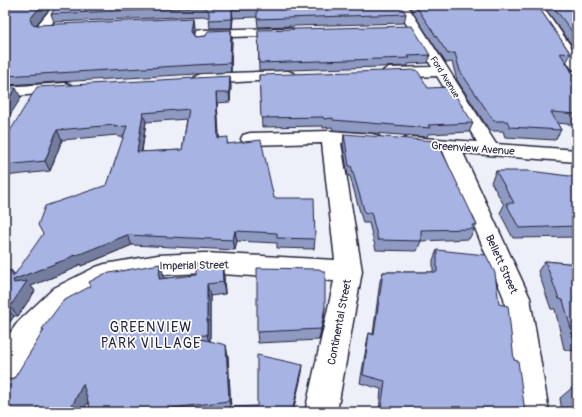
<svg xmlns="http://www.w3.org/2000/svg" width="582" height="417" viewBox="0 0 582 417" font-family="Pangolin,sans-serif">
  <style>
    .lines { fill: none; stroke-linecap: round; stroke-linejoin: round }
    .minor-casing { stroke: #22223b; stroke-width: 3 }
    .minor { fill: #fff; fill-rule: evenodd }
    .wall { fill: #8f9ac3; stroke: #22223b; fill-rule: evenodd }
    .shaded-wall { fill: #747d9f; stroke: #22223b }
    .building { fill: #a6b3e3; stroke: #22223b; fill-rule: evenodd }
    .labels { text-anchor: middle; stroke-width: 3.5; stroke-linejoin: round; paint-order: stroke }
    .far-street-label { font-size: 9px; fill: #22223b; stroke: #fff }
    .street-label { font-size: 11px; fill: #22223b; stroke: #fff }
    .near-neighbourhood-label { font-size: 14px; letter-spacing: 1px; fill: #22223b; stroke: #fff }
  </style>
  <rect width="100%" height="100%" fill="#edf0f9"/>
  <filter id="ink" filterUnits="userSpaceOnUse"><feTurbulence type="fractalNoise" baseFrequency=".025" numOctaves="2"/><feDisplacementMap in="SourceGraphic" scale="8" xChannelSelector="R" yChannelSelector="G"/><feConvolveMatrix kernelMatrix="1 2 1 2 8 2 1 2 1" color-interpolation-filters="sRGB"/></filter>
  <g filter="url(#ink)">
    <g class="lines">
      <g class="minor-casing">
        <path id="minor" d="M54,5H66L46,31H36L35,28Z
          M395,5H407L496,144L577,150V162L463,153L530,298L549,412H517L504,298L443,151L402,147L400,143L402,139L409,137L477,142L437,76L389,78L384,76L381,73L384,70L389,68L432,67Z
          M530,5H542L577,55V70L572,69Z
          M288,28L293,29L295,32L293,35L201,38L196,37L194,34L196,31L201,30Z
          M288,71L293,73L296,76L293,79L201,84L196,82L193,79L196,76L201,74Z
          M65,83L71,85L73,88L71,91L5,97V87Z
          M331,131L372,134L379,136L381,140L379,144L372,146L341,143L362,271L337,412H305L334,281L205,273L158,275L110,284L72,304L38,340L16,376L5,381V340L18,322L54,288L96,267L105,264L158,255L205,253L335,260L322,143L250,145L243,143L241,139L243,135L250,133Z"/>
      </g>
      <use href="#minor" class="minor"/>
    </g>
    <path class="wall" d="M5,5H53L36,25L194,27L193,35L195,37L206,36L231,30L232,39L231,72L5,85Z
      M58,5H400L406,14L404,23L258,27L257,17L233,18L232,28H210L209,19L207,17L203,16L54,22L51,14Z
      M408,5H537L571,54L566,63L577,80V125L557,123L561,130L555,140L505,137L503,131H490L457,80L452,62L446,63Z
      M543,5H577V52Z
      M258,30L430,55L428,63L408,64V66L259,71Z
      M259,75L428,88L473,123L469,132L428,134L427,137L333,130L332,127L323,128V126L262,127Z
      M231,85L230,102L217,103L219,138L229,144L274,198L315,239L314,249L277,248V243L237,241L235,250L132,245L81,266L80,264L73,269L31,286L35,291L18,316H14L5,329V273L15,274L107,185L124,137H118L117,135L62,140L50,171L5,176V136ZM187,119L182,150L142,152L146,122Z
      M344,134L477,225L469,239L421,241L417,251L376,250L369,223H363L350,176H348L343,145Z
      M496,171L577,177V237L513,238L500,213L504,205L491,182Z
      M437,250L499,304L514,360L525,412H379L381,389L360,383L367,342L369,333L373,334L380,281L383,272H433V260Z
      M545,261L577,264V352L564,349L555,309H551L538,271Z
      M160,264L164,276V278L224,276L225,294L210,296V341L228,356L231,410L216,412H91L88,401L83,412H5L43,331L42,329Z
      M324,320L319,340L258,343L257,332Z
      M573,387L577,388V412H562L560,398Z"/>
    <path class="shaded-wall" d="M42,5H53L34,27L36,32L30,19Z
      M232,9L233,18L232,28Z
      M193,18L194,27L193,41L191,32Z
      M231,30L232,39L231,72L230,63Z
      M230,76L231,85L230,102L229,93Z
      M16,88L21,98L5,123V105Z
      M216,93L217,103L220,148L218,138Z
      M143,113L146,122L140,162L137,152Z
      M57,130L62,140L50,171L45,161Z
      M235,231L237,241L235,250L233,240Z
      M127,235L132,245L81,266L80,264L73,269L31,286L35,291L18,316L10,307L14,283L11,270L18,278L74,255Z
      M160,264L164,276L163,290L159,279Z
      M222,264L224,276L225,294L223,282Z
      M207,284L210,296V346L207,335Z
      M5,306L14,316L5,329Z
      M325,307L324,320L319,340Z
      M226,345L228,356L231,410L229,401Z
      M303,365L302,373L293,412H292Z
      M83,384L92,394L83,412H69Z
      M172,408L174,412H164Z"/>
    <path class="building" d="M5,5H42L30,19L32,24L37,25L193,18L191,32L195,37L206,36L208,31L231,30L230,63L5,76Z
      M58,5H400L406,14L257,19V9H232V19L209,20V12L206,8L202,7L51,14Z
      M415,5H537L571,54L560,53L577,80V114L551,112L561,130L510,127L507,121H494L460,71L455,53L448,54Z
      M552,5H577V38Z
      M412,26L430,55L408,56L410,58L259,63L258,30Z
      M417,70L428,88L450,87L473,123L428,125L430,128L333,120V118L324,119L323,117L261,118L259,75Z
      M230,76L229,93H216L218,138L228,137L227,144L261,140L274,198H314L315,239L277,238V233L235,231L233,240L127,235L75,256L74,255L67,259L13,280L14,283L27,281L10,307L5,306V273L11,270L13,277L43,234L38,225L45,206L107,185L127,126L114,127L115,125L57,130L45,161L5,165V136H7L37,87ZM189,109L182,150L137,152L143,113Z
      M5,88H16L5,105Z
      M344,134L437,141L477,225H472L474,229L421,230V241L378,240L371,212L365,213L351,166H349Z
      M496,171H530L577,177V226L519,228L506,203H514Z
      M437,250L486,255L495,273L499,304L508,306L514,360L518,361L525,412H397L381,408L385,381L363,375L369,333L374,335L383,272H437Z
      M545,261L577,264V341L574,340L563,300L559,299Z
      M196,263L222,264L223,282L207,284V335L189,336L226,345L229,401L172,408L164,412H91L83,384L69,412H5V393L44,330L42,329L63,301L91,286L89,282L104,274L154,265L160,264L159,279L196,275Z
      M257,268L319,269L325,272V307L321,329L257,332Z
      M257,355L303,365L292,412H231L232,407L257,406Z
      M573,387L577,388V410Z"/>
  </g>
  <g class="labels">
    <g class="far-street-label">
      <text transform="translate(445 77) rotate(58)" y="3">Ford Avenue</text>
    </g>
    <g class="street-label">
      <text transform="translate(473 148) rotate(4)" y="4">Greenview Avenue</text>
      <text transform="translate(502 264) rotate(66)" y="4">Bellett Street</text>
      <text transform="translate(194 265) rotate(-1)" y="4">Imperial Street</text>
      <text transform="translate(339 322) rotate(-79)" y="4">Continental Street</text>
    </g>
    <g class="near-neighbourhood-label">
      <text x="151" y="332">GREENVIEW<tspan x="151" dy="16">PARK VILLAGE</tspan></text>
    </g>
  </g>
  <rect width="582" height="417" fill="none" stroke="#fff" stroke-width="20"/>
  <rect x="10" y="10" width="562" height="397" fill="none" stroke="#22223b" stroke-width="1.5" filter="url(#ink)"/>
</svg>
